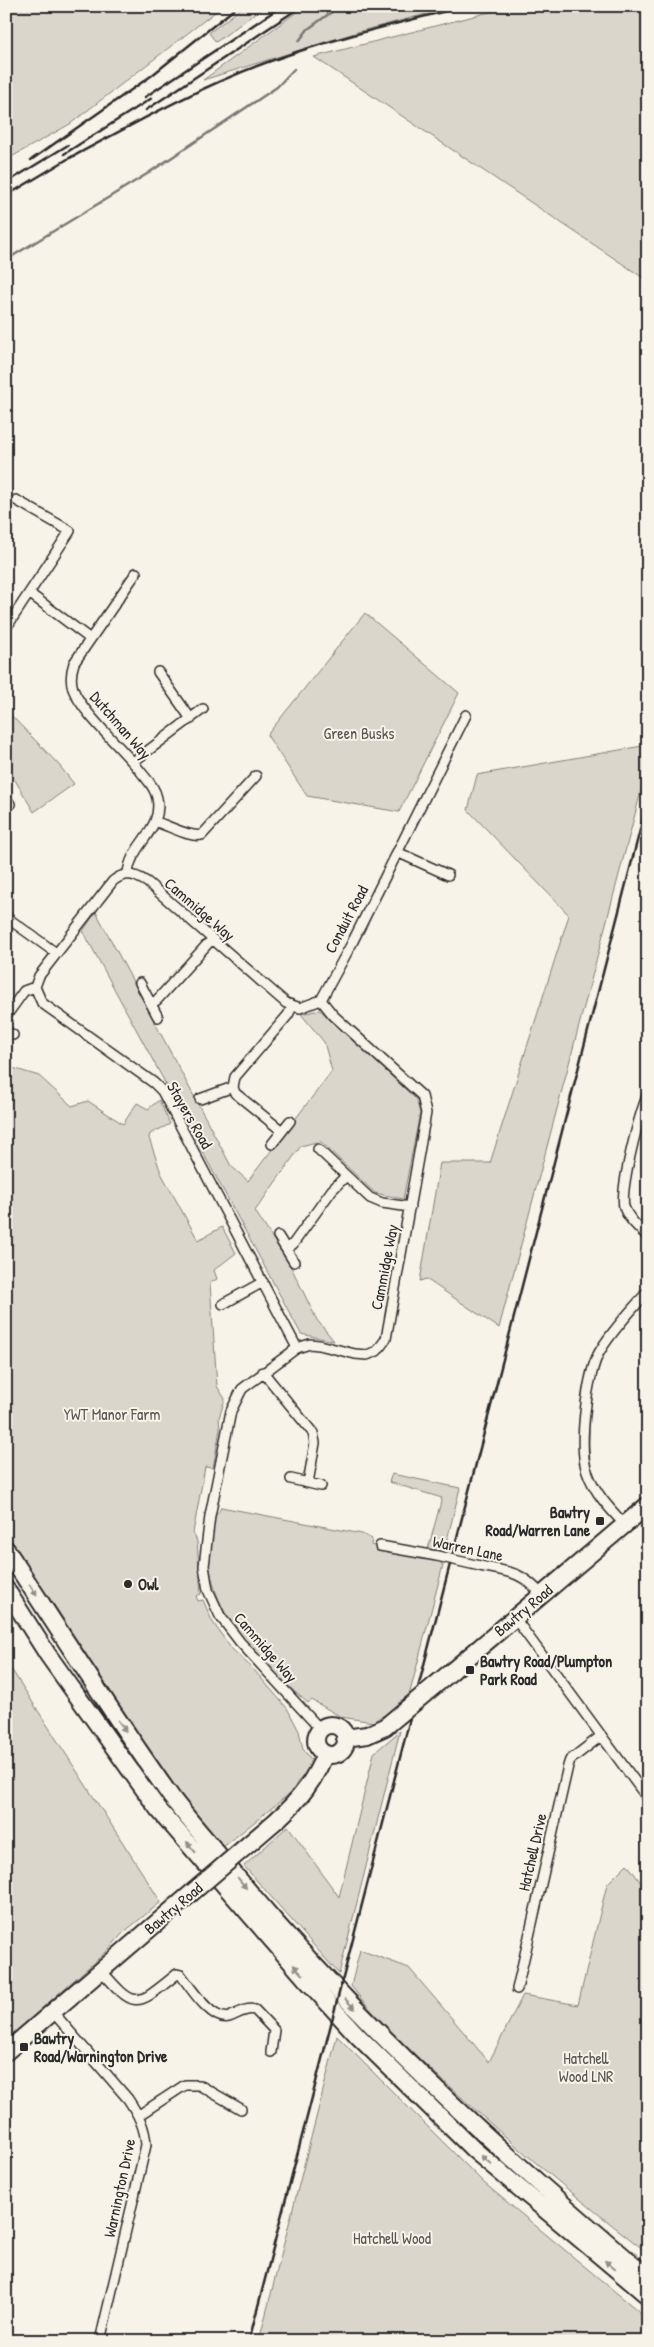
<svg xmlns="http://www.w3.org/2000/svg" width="654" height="2347" viewBox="0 0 654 2347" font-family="'Patrick Hand',sans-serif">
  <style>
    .green { fill: #dad6cc; stroke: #82807c }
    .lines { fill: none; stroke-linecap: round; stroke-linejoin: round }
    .stream { stroke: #7a7874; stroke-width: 2.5 }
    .street-casing { stroke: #2b2b2b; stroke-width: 12 }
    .highway-casing { stroke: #2b2b2b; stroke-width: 20 }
    .street { stroke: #f7f3e8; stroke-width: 9 }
    .highway { stroke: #f7f3e8; stroke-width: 16 }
    .rail { stroke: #2b2b2b; stroke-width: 2.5 }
    .street-bridge-casing { stroke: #2b2b2b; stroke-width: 12; stroke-linecap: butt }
    .highway-bridge-casing { stroke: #2b2b2b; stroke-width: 20; stroke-linecap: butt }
    .street-bridge { stroke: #f7f3e8; stroke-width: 9 }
    .highway-bridge { stroke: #f7f3e8; stroke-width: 16 }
    .oneway { fill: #918f8a }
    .poi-dot { fill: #2b2b2b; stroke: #f7f3e8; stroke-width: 2 }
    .labels { text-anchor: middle; stroke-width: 4; stroke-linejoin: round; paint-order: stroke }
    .street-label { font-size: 16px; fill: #2b2b2b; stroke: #f7f3e8 }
    .park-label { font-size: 16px; fill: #575653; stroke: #f7f3e8 }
    .poi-label { font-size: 16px; font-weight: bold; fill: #2b2b2b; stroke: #f7f3e8; text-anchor: start }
  </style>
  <rect width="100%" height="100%" fill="#f7f3e8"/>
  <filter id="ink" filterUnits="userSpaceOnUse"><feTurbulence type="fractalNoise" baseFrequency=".02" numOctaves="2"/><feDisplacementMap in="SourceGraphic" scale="10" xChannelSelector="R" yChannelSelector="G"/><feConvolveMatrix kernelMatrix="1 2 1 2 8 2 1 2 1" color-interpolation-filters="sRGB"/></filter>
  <g filter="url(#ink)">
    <path class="green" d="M6,6H223L70,124L6,160Z
      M244,6H265L216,42L209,33Z
      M305,6H457L361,31L203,80Z
      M513,6H648V281L314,57Z
      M365,613L459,693L399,812L307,796L267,735Z
      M6,710L59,765L74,784L34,812L6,765Z
      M648,745V765L499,1328L426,1279L420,1281L440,1163H490L569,915L468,810L477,775Z
      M96,912L231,1166L248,1181L332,1071L324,1042L301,1014L320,1010L416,1099L420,1113L403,1199L375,1193L320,1141L301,1146L255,1211L291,1267L317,1320L334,1341L301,1334L83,931Z
      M6,1066L39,1076L72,1106L88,1101L123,1124L137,1103L148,1109L159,1100L170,1124L150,1134L149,1138L161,1173L198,1240L222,1227L236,1253L214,1270L217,1279L210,1283L217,1386L225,1399L219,1418L220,1429L213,1468L205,1467L193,1533L197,1541L201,1594L196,1596L198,1601L203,1600L212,1621L230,1647L254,1670L287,1708L299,1731L303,1749L316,1766L297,1782L294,1790L222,1848C143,1749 69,1644 6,1534Z
      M392,1474L460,1488L441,1564L443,1565L409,1696L396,1712L380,1717L373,1722L341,1717L312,1700L308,1703C258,1661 208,1616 208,1545C208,1538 210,1525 213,1519C216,1513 220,1512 221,1507L362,1534L372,1539L371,1545L425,1560L442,1498L389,1482Z
      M6,1661L161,1902L124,1932L107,1951L6,2040Z
      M400,1731L339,1974L244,1866L288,1826L339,1897L374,1753Z
      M627,1864L648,1892V2253C579,2200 513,2145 449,2086C415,2055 380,2023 351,1986L360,1950L409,1968L489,2062L523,1995L578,2005L607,1884Z
      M337,2036L484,2183L648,2319V2341H259Z"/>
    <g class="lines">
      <path class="stream" d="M299,41L308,29L340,6
        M6,260L147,174L277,87L294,69"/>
      <g class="street-casing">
        <path id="street" d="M29,593L89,638
          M6,624L8,625L70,531L16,500
          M158,672L191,719
          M133,762L203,709
          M6,798L10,804
          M156,822C170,826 190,838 202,835L256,776
          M397,852L448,875
          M128,874C130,844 164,830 157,798C155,787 147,780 141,772C124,750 82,713 73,689C70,680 71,672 74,663L136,573
          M6,917L56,953
          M140,983L158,1017
          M321,1000L351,945L466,715
          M151,1004L157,1000L212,939
          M6,1016L24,991L35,987
          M6,1031L13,1035
          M648,1094C639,1115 620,1187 624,1207C628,1219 639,1228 648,1237
          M200,1099L233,1087
          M282,1131L235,1093L233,1087L235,1077L288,1015L292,1007
          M272,1144L290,1121
          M318,1149L370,1198L382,1203L410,1207
          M278,1236L294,1262
          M286,1249L293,1244L332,1190L346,1176
          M223,1304L263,1282
          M297,1348L162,1091L154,1083L42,1003L35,987L39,976L113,881C125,871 134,874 147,882L286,1003L300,1008L321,1000
          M263,1372L313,1433L315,1443L308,1483
          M291,1479L321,1486
          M624,1524C609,1508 594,1492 587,1471C578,1448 587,1372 600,1351C613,1329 632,1310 648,1291
          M380,1546L437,1556
          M480,1566C510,1572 521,1571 542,1595
          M514,1617L648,1799
          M321,1730L240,1642L220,1616L208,1590L204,1566L210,1516L231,1411L242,1389L297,1348L310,1344L319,1345L355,1354L367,1355L377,1351L386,1339L426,1113L422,1096L333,1015L321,1000
          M100,1969C136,2011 136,2007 177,1974L181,1975C190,1987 212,2022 229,2017C238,2014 246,2007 255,2010L274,2030L271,2052
          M517,1989L568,1766L570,1760L601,1736
          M53,2012L128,2099C138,2114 145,2127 146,2145L100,2341
          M139,2115L185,2085H199L241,2109"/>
      </g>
      <g class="highway-casing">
        <path id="highway" d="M6,1549C61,1633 114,1717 172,1798C191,1823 212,1846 231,1870C356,2021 499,2152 648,2277
          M6,1589L48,1655L158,1809L305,1978L357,2035L474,2150L648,2296
          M452,1671L648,1505
          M316 1740a15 15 0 1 1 30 0a15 15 0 1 1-30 0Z
          M345,1738L367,1735L385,1727
          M278,1819C300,1799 314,1781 325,1754
          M6,2052L167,1914"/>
      </g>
      <use href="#street" class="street"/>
      <use href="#highway" class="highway"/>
      <path class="rail" d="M145,97L282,6
        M146,110L302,6
        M64,154L152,98
        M70,158C133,124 197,88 265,63C330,39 398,23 466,6
        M31,160L151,76L238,6
        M6,183L68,145
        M6,196L76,154
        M249,2341L648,799"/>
      <g class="street-bridge-casing">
        <path id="street-bridge" d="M437,1556L480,1566"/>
      </g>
      <g class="highway-bridge-casing">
        <path id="highway-bridge" d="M385,1727L452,1671
          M167,1914L278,1819"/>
      </g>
      <use href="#street-bridge" class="street-bridge"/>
      <use href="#highway-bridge" class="highway-bridge"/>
    </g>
    <defs><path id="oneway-solid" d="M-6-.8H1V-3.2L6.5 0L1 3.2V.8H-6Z" transform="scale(1.25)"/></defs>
    <g class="oneway">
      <use href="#oneway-solid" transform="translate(33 1590) rotate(57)"/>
      <use href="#oneway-solid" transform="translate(122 1726) rotate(55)"/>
      <use href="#oneway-solid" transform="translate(191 1847) rotate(-130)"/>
      <use href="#oneway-solid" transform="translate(242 1883) rotate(51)"/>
      <use href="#oneway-solid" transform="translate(298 1970) rotate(-132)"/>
      <use href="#oneway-solid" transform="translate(350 2004) rotate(47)"/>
      <use href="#oneway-solid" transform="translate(486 2160) rotate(-140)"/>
      <use href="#oneway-solid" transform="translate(610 2265) rotate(-140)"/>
    </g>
  </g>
  <g class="poi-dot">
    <rect x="595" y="1516" width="10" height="10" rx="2.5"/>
    <circle cx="128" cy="1584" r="5"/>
    <rect x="465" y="1665" width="10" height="10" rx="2.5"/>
    <rect x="19" y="2042" width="10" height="10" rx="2.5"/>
  </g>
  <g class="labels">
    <g class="street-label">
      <text transform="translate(121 725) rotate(49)" y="6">Dutchman Way</text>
      <text transform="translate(200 909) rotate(41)" y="6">Cammidge Way</text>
      <text transform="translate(346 919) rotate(-62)" y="6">Conduit Road</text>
      <text transform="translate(190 1115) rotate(60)" y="6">Stayers Road</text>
      <text transform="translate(384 1267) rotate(-79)" y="6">Cammidge Way</text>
      <text transform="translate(468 1548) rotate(12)" y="6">Warren Lane</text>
      <text transform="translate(523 1610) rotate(-40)" y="6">Bawtry Road</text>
      <text transform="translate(266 1647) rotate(49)" y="6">Cammidge Way</text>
      <text transform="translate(532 1852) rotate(-77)" y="6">Hatchell Drive</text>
      <text transform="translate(173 1908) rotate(-40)" y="6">Bawtry Road</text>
      <text transform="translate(119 2188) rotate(-78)" y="6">Warnington Drive</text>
    </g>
    <g class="park-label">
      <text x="359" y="739">Green Busks</text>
      <text x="112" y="1420">YWT Manor Farm</text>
      <text x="586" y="2064">Hatchell<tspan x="586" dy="18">Wood LNR</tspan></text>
      <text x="392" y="2244">Hatchell Wood</text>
    </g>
    <g class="poi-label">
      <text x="590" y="1518" text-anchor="end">Bawtry<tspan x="590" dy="18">Road/Warren Lane</tspan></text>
      <text x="138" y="1590">Owl</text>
      <text x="480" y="1667">Bawtry Road/Plumpton<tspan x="480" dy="18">Park Road</tspan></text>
      <text x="34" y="2044">Bawtry<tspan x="34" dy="18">Road/Warnington Drive</tspan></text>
    </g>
  </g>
  <rect width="654" height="2347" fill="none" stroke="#f7f3e8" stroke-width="25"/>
  <rect x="12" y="12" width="629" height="2322" fill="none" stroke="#2b2b2b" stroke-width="2" filter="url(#ink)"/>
</svg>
